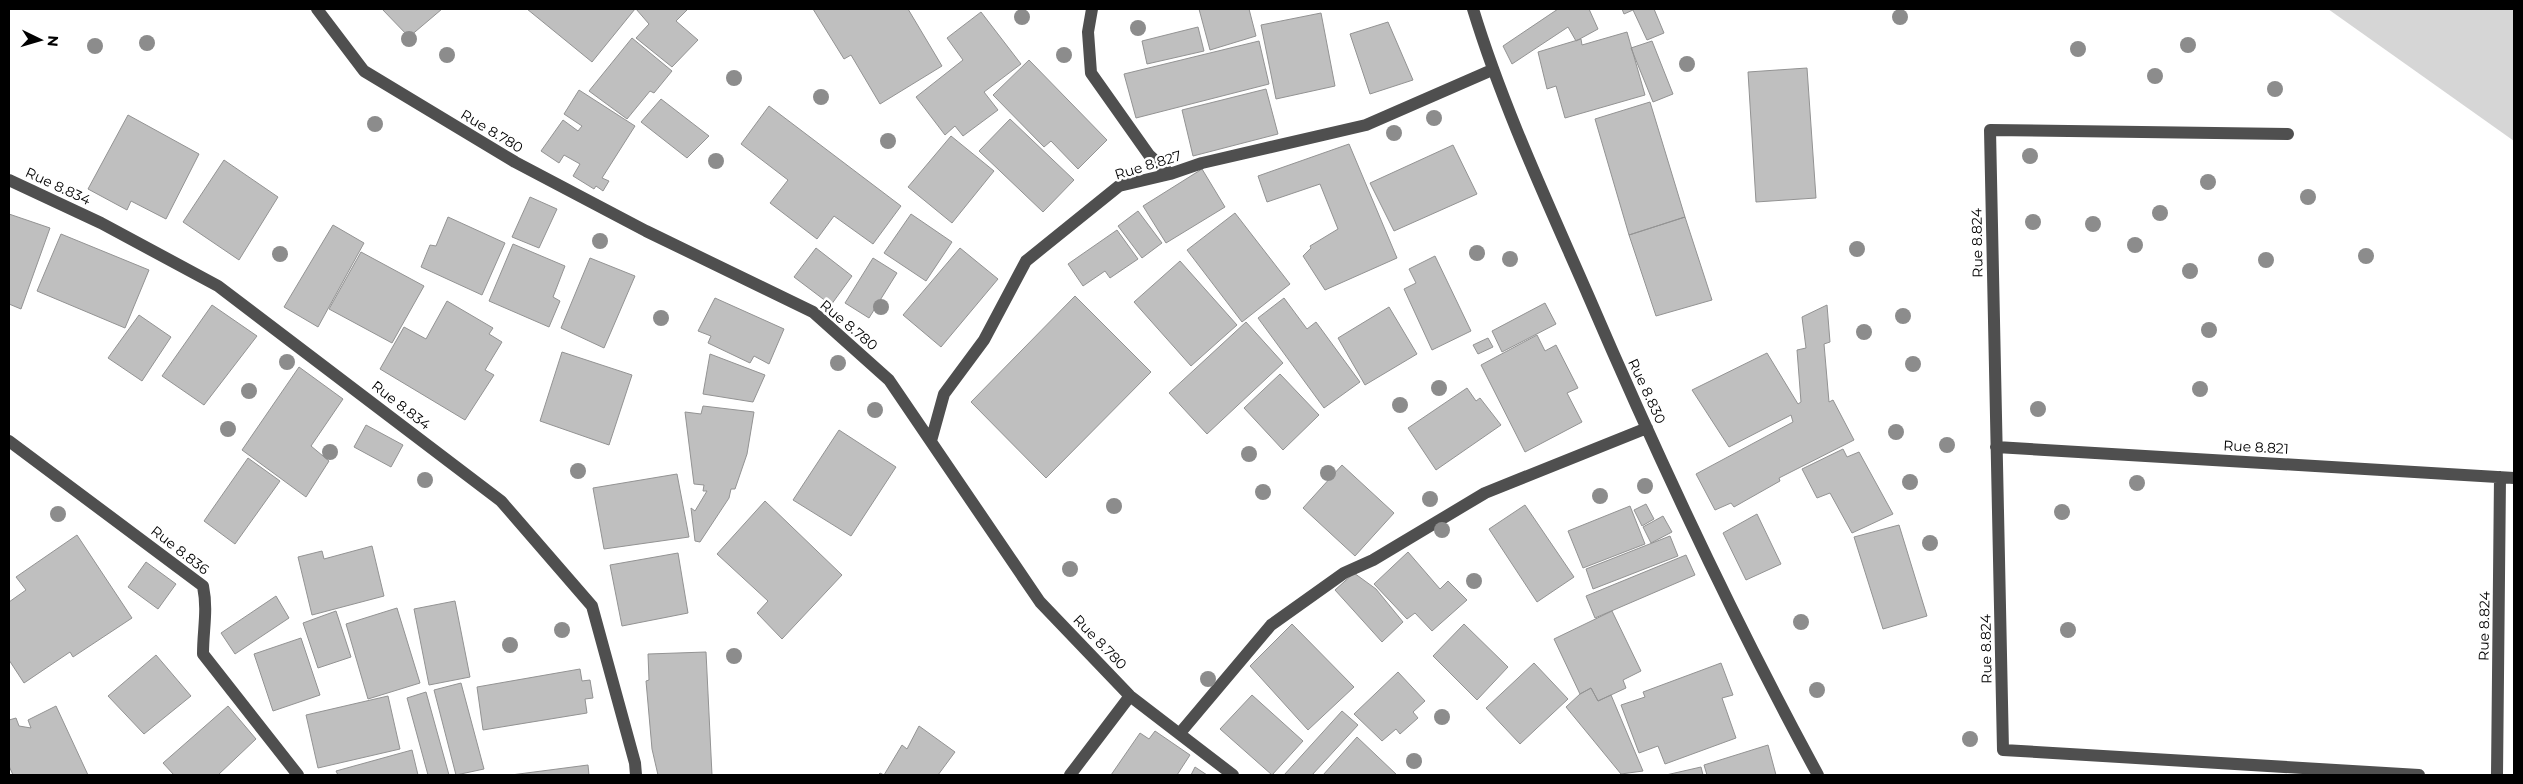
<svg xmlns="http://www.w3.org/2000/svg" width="2523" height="784" viewBox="0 0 2523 784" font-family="Montserrat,sans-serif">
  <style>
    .green { fill: #d6d6d6 }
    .building { fill: #bfbfbf; stroke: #939393 }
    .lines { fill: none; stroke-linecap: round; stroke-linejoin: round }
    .minor { stroke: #4f4f4f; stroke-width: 12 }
    .tree { fill: #8c8c8c }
    .labels { text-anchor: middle; stroke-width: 5; stroke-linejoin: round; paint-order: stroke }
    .street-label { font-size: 14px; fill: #000; stroke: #fff }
  </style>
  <rect width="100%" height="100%" fill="#fff"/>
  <path class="green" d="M2328,9H2514V141Z"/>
  <path class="building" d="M382,9H442L409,37Z
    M527,9H635L592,62Z
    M636,9H688L676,21L698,40L672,67L636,38L649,24Z
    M813,9H908L942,66L880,104L851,55L844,59Z
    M1199,9H1249L1256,36L1210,50Z
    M1558,9H1589L1598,29L1576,41L1568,27L1512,64L1503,46Z
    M1622,9H1654L1664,33L1647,40L1633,10L1624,14Z
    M981,12L1021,64L984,92L998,110L963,136L955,126L945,135L916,97L963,60L947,38Z
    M1321,13L1335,86L1276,99L1261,25Z
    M1388,22L1413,80L1370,94L1350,34Z
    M1198,27L1204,51L1147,64L1142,41Z
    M1627,32L1645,95L1565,118L1556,86L1547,89L1538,52L1581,39L1582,45Z
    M632,38L672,71L654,93L650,91L627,119L589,91Z
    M1259,41L1269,84L1136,118L1124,74Z
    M1652,41L1673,94L1653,102L1631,48Z
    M1029,60L1107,140L1078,169L1051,141L1044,147L993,95Z
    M1807,68L1816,198L1756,202L1748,72Z
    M1266,89L1278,134L1193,156L1182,110Z
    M579,90L635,126L602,178L609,181L603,191L596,186L594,189L573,176L580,164L564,155L559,163L541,151L563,120L578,131L582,126L564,114Z
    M661,99L709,136L687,158L641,122Z
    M1650,102L1685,217L1629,235L1595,119Z
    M769,106L901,206L873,244L834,216L817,239L770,203L788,180L741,144Z
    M128,115L199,154L166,219L131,201L127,210L88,189Z
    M1010,119L1074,180L1043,212L979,151Z
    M951,136L994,171L952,223L908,187Z
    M1349,144L1397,258L1325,290L1303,256L1311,248L1310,246L1338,229L1320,184L1267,202L1258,176Z
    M1453,145L1477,194L1394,231L1370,183Z
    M224,160L278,197L239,260L183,222Z
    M1202,169L1225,207L1166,243L1143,206Z
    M530,197L557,209L539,248L512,237Z
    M1138,211L1162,243L1142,258L1118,226Z
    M1235,213L1290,284L1242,322L1187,250Z
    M9,214L50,228L21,309L9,304Z
    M911,214L952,242L926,281L884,253Z
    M448,217L505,243L482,295L421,267L430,245L436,246Z
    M1685,217L1712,300L1656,316L1629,235Z
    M333,225L364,243L318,327L284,307Z
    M1117,230L1138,259L1110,278L1105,271L1083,286L1068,264Z
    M61,234L149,270L125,328L37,291Z
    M513,244L565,266L553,297L560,301L549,327L489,301Z
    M816,248L852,276L831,305L794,277Z
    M960,248L998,279L941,347L903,315Z
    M361,252L424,286L392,343L329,309Z
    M1435,256L1471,331L1432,350L1404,289L1416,283L1409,269Z
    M590,258L635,276L604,348L561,328Z
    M873,258L897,273L869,318L845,303Z
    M1180,261L1237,325L1191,366L1134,302Z
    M1075,296L1151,372L1046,478L971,402Z
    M715,298L784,329L769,364L754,356L750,363L708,343L711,336L698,331Z
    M1284,298L1307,329L1316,322L1360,382L1324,408L1258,318Z
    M447,301L493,328L489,334L502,342L485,370L494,375L465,420L380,369L404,327L426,339Z
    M1545,303L1556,324L1502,352L1492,331Z
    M212,305L257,336L204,405L162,376Z
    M1827,305L1830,342L1824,344L1829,402L1833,400L1854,440L1779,478L1780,481L1734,507L1731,503L1715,510L1696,474L1793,422L1791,415L1729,447L1692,390L1767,353L1798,404L1801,402L1797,350L1806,348L1802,317Z
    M1389,307L1417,354L1365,385L1338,338Z
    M139,315L171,337L142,381L108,358Z
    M1246,322L1283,363L1207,434L1169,393Z
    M1537,335L1545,351L1556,345L1578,388L1567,393L1582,422L1525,452L1481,365Z
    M1488,338L1493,347L1478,354L1473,345Z
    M562,352L632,375L609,445L540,421Z
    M710,354L765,375L753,402L703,394Z
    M299,367L343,399L311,446L329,461L306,497L242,450Z
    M1280,374L1319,415L1283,450L1244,408Z
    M1467,388L1476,401L1480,398L1501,425L1436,470L1408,428Z
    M703,406L754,412L747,454L735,489H731L729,498L700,542L695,541L691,508L695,511L707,491H703L704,485L694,484L685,412L701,414Z
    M366,425L403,445L391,467L354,447Z
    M839,430L896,467L851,536L793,500Z
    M1843,449L1847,457L1859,452L1893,514L1852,533L1830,493L1817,498L1802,469Z
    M248,458L280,481L235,544L204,521Z
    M1342,465L1394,513L1355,556L1303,508Z
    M677,474L689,537L604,549L593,488Z
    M765,501L842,575L782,639L757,613L768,601L717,554Z
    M1646,504L1654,519L1642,526L1634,510Z
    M1525,505L1574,577L1537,602L1489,529Z
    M1630,506L1645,544L1583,568L1568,531Z
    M1757,514L1781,564L1746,580L1723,533Z
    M1663,516L1672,532L1651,543L1643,527Z
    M1899,525L1927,616L1883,629L1854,537Z
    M77,535L132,618L73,657L70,652L24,683L9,660V602L26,590L16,577Z
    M1670,536L1678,556L1593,589L1586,569Z
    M372,546L384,596L312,615L298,557L322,551L324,559Z
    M1408,552L1440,589L1448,581L1467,600L1432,631L1415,613L1407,619L1374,584Z
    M678,553L688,613L622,626L610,565Z
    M1686,555L1695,575L1595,618L1586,596Z
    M146,562L176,584L158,609L128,587Z
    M1354,573L1376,589L1403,622L1382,642L1335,590Z
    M276,596L289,618L235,654L221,633Z
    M455,601L470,677L429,685L414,609Z
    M397,608L420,683L368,699L346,624Z
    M336,611L351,657L318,668L303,623Z
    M1612,611L1641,671L1623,680L1626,688L1598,701L1591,688L1580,694L1554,639Z
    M1292,624L1354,687L1308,730L1250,666Z
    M1464,624L1508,667L1477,700L1433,656Z
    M301,638L320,695L273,711L254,654Z
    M706,652L712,775H658L652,749L646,681L649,680L648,654Z
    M156,655L191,696L144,734L108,696Z
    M1534,663L1568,699L1520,744L1486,708Z
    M1721,663L1733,695L1722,698L1736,738L1665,764L1658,746L1639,753L1621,705L1645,697L1643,692Z
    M580,669L582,681L590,680L593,698L585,699L587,713L483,730L477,687Z
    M1398,672L1425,701L1413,712L1418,718L1400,734L1396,729L1382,741L1354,714Z
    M461,683L484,769L456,775L434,690Z
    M1591,688L1598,701L1611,695L1643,771L1621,774L1566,707L1580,694Z
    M426,692L449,775H428L407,698Z
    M1252,695L1303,741L1272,775L1220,729Z
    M388,696L400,749L318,768L306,715Z
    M56,706L88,775H13L9,766V720L16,718L19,726L31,728L28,720Z
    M228,706L256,739L218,775H174L163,763Z
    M1342,711L1358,725L1312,775H1284Z
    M919,726L955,752L938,775H878L880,773L884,775L902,745L907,749Z
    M1155,731L1190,755L1177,775H1111L1140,733L1149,739Z
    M1357,737L1397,775H1323Z
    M1768,745L1776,775H1707L1704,765Z
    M412,750L418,775H338L336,771Z
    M588,765L589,775H511Z
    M1195,767L1207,775H1191Z
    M1701,767L1703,775H1666Z"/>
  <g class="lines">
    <path class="minor" d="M317,9L364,71L515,162L646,231L813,312L889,380L1040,602L1130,696L1233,775
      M1092,9L1088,32L1091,73L1149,155L1170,174
      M1473,9C1503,107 1547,201 1588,295C1658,458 1733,619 1818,775
      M2288,134L1990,130L2003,750L2419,775
      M9,180L101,223L218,286L501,501L592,606L635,763L636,775
      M9,441L203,586C208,611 203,629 203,654L298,775
      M931,441L944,394L984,340L1026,261L1119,186L1170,174L1202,163L1366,125L1492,70
      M1996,447L2514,478
      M1180,733L1271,625L1344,573L1373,560L1485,493L1647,428
      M1070,775L1130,696
      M2497,775L2500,477"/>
  </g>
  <g class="tree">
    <circle cx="1022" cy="17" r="8"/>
    <circle cx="1900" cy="17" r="8"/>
    <circle cx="1138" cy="28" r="8"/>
    <circle cx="409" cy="39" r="8"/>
    <circle cx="147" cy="43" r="8"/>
    <circle cx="2188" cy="45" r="8"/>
    <circle cx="95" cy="46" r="8"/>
    <circle cx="2078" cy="49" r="8"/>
    <circle cx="447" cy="55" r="8"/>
    <circle cx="1064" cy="55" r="8"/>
    <circle cx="1687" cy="64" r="8"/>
    <circle cx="2155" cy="76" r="8"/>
    <circle cx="734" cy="78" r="8"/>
    <circle cx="2275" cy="89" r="8"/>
    <circle cx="821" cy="97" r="8"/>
    <circle cx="1434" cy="118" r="8"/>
    <circle cx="375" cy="124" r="8"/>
    <circle cx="1394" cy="133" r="8"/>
    <circle cx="888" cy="141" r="8"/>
    <circle cx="2030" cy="156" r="8"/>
    <circle cx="716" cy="161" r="8"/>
    <circle cx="2208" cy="182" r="8"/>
    <circle cx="2308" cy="197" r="8"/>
    <circle cx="2160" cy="213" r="8"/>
    <circle cx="2033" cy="222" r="8"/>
    <circle cx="2093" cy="224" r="8"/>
    <circle cx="600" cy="241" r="8"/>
    <circle cx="2135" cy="245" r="8"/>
    <circle cx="1857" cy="249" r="8"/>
    <circle cx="1477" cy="253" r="8"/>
    <circle cx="280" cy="254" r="8"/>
    <circle cx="2366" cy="256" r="8"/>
    <circle cx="1510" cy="259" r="8"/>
    <circle cx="2266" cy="260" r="8"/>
    <circle cx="2190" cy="271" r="8"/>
    <circle cx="881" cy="307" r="8"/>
    <circle cx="1903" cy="316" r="8"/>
    <circle cx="661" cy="318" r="8"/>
    <circle cx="2209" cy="330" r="8"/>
    <circle cx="1864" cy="332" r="8"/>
    <circle cx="287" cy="362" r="8"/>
    <circle cx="838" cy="363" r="8"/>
    <circle cx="1913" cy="364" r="8"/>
    <circle cx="1439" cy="388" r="8"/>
    <circle cx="2200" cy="389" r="8"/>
    <circle cx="249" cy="391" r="8"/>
    <circle cx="1400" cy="405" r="8"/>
    <circle cx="2038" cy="409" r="8"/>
    <circle cx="875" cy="410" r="8"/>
    <circle cx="228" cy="429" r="8"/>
    <circle cx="1896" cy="432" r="8"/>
    <circle cx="1947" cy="445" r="8"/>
    <circle cx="330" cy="452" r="8"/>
    <circle cx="1249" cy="454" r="8"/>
    <circle cx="578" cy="471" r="8"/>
    <circle cx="1328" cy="473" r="8"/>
    <circle cx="425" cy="480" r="8"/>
    <circle cx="1910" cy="482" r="8"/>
    <circle cx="2137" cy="483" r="8"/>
    <circle cx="1645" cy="486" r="8"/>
    <circle cx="1263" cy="492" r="8"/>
    <circle cx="1600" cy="496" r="8"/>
    <circle cx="1430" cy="499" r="8"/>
    <circle cx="1114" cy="506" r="8"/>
    <circle cx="2062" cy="512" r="8"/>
    <circle cx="58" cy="514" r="8"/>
    <circle cx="1442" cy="530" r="8"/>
    <circle cx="1930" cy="543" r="8"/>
    <circle cx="1070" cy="569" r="8"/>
    <circle cx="1474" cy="581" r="8"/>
    <circle cx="1801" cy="622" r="8"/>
    <circle cx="562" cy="630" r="8"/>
    <circle cx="2068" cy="630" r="8"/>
    <circle cx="510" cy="645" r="8"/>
    <circle cx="734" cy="656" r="8"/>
    <circle cx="1208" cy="679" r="8"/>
    <circle cx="1817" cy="690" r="8"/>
    <circle cx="1442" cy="717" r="8"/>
    <circle cx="1970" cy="739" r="8"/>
    <circle cx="1414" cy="761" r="8"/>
  </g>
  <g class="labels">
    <g class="street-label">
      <text transform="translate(492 131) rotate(31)" y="5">Rue 8.780</text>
      <text transform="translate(1148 165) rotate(-17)" y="5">Rue 8.827</text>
      <text transform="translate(58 186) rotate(25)" y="5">Rue 8.834</text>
      <text transform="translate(1977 243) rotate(-91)" y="5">Rue 8.824</text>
      <text transform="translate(849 325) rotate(40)" y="5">Rue 8.780</text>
      <text transform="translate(1647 391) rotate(65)" y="5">Rue 8.830</text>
      <text transform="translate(401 405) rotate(38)" y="5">Rue 8.834</text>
      <text transform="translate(2256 447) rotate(3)" y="5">Rue 8.821</text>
      <text transform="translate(180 550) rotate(38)" y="5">Rue 8.836</text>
      <text transform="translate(2484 626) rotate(-89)" y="5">Rue 8.824</text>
      <text transform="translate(1100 642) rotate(46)" y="5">Rue 8.780</text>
      <text transform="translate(1986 649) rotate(-91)" y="5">Rue 8.824</text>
    </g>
  </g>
  <rect width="2523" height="784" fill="none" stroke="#000000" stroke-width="20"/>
  <g transform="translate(40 40) rotate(95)" stroke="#ffffff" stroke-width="4" paint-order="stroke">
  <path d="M0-4L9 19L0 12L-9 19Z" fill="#000000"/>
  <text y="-8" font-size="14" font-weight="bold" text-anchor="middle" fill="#000000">N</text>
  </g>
</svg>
